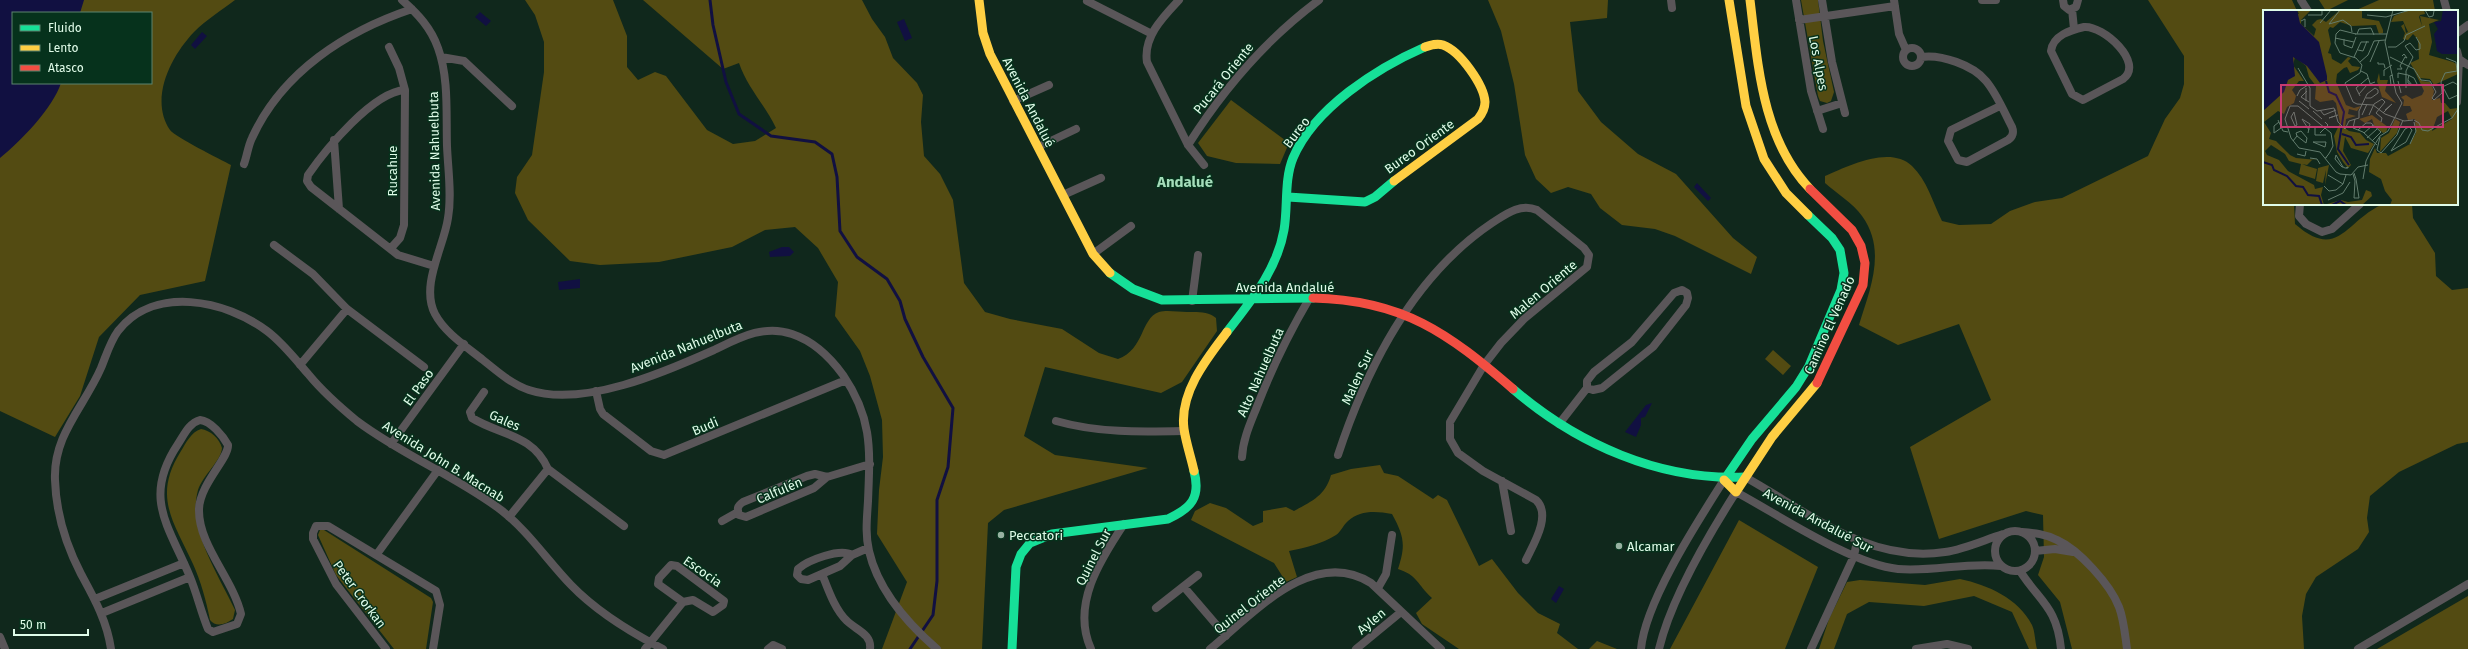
<svg xmlns="http://www.w3.org/2000/svg" width="2468" height="649" viewBox="0 0 2468 649" font-family="'Fira Sans',sans-serif">
  <style>
    .green { fill: #534b12; fill-rule: evenodd }
    .water { fill: #111041 }
    .lines { fill: none; stroke-linecap: round; stroke-linejoin: round }
    .stream { stroke: #111041; stroke-width: 3 }
    .street { stroke: #5a5659; stroke-width: 8 }
    .fast { stroke: #16e098; stroke-width: 9 }
    .slow { stroke: #ffcf43; stroke-width: 9 }
    .jam { stroke: #f24e42; stroke-width: 9 }
    .poi-dot { fill: #97b2a1; stroke: #06321c; stroke-width: 1.5 }
    .labels { text-anchor: middle; stroke-width: 3; stroke-linejoin: round; paint-order: stroke }
    .street-label { font-size: 13px; fill: #e0fce9; stroke: #06321c }
    .poi-label { font-size: 13px; fill: #e0fce9; stroke: #06321c; text-anchor: start }
    .quarter-label { font-size: 15px; font-weight: bold; fill: #a4ddba; stroke: #06321c }
    .inset-river { fill: none; stroke: #111041; stroke-width: 2 }
    .inset-road { fill: none; stroke: #637d6e; stroke-width: 1 }
    .view { fill: #c63a70; fill-opacity: 0.15; stroke: #c63a70; stroke-width: 2 }
    .inset-edge { fill: none; stroke: #e0fce9; stroke-width: 2 }
  </style>
  <rect width="100%" height="100%" fill="#10281c"/>
  <path class="green" d="M0,0H235C222,10 206,20 194,32C171,56 149,99 170,130C175,137 220,159 231,165L205,281L140,295L99,337L80,396L55,437L0,411ZM13,13H151V83H13Z
    M525,0H613L627,36V67L638,80L655,72L666,76L707,130L733,144L755,141L776,128C765,105 747,87 739,63L723,69L643,0H862L872,19L885,37L893,58L917,83L923,95L921,122L924,156L940,174L953,200L964,283L985,312L1010,319L1062,329L1099,353L1118,359C1145,349 1140,319 1159,312C1167,310 1178,312 1187,312C1197,312 1208,311 1216,318L1217,331L1182,382L1161,393L1045,367L1024,436L1055,455L1148,468L1004,510L988,523L982,649H882L907,582L877,534L879,490L883,457L882,420L870,376L860,351L835,316L838,282L818,248L795,227L765,230L732,247L659,262L600,265L570,261L528,220L515,193L517,177L532,155L544,72V42L535,15Z
    M1488,0H1608L1607,18L1570,22L1578,91L1601,122L1638,154L1676,174L1733,238L1757,257L1751,274L1675,236L1655,229L1622,225L1600,208L1591,194L1568,187L1551,193L1536,179L1525,155L1514,84L1501,31Z
    M1801,0H1818L1823,41L1834,92L1831,101L1827,103L1820,101L1818,96Z
    M2148,0H2292L2297,11H2264V204H2294L2295,224C2338,261 2345,222 2381,205C2389,201 2403,204 2412,204L2413,218L2435,253L2436,276L2452,290L2468,288V442L2457,444L2399,472L2370,496L2367,518L2369,532L2358,549L2316,577L2306,594L2302,616L2304,649H2072L2060,602L2038,575L2044,557L2043,515L2026,511L1939,539L1910,447L1991,400L1959,324L1898,345L1859,325C1870,289 1887,250 1862,216C1853,203 1836,193 1825,183V176C1848,166 1890,145 1912,166C1927,180 1933,203 1942,221L1959,225L1991,224L2010,211L2035,202L2062,198L2148,156L2165,119L2180,98L2184,84V56Z
    M2319,0H2348L2326,11Z
    M2379,0H2433L2435,11H2354Z
    M1231,100L1289,143L1280,164L1236,163L1207,156L1198,143Z
    M1773,350L1791,366L1783,375L1765,359Z
    M201,429C210,430 220,439 222,448C221,461 203,475 198,490C187,529 219,575 235,610L233,619C226,624 216,628 210,620C206,600 201,582 193,564C174,522 152,497 181,451C186,443 191,432 201,429Z
    M1380,465L1384,473L1398,476L1433,499L1438,495L1447,500L1479,566L1492,559L1518,593L1538,613L1560,624L1557,633L1578,649H1459L1422,624L1416,613L1432,598C1417,584 1417,575 1398,569C1406,545 1404,536 1392,514C1376,511 1360,510 1348,521C1343,525 1341,532 1336,535C1321,544 1305,548 1289,551L1297,577L1286,582L1274,563L1191,520L1195,511L1210,503L1226,508L1253,526L1263,522V511L1286,507L1294,511C1312,501 1325,496 1331,475L1351,469Z
    M1739,520L1818,567L1785,649H1670Z
    M320,530H324L431,598L433,602L426,649H394L336,575L318,535Z
    M1960,579C1988,585 2018,598 2032,625C2035,631 2035,642 2037,649H2029L2012,612L1974,596L1924,606L1869,602L1847,614L1834,649H1819L1829,619L1847,582L1860,580L1925,585Z
    M2468,596V649H2377Z
    M1597,641L1617,649H1589Z"/>
  <path class="water" d="M0,0H84L80,13H13V83H61C53,108 20,142 0,158Z
    M480,12L491,21L486,26L475,17Z
    M904,19L912,38L905,41L897,22Z
    M202,32L207,36L195,49L191,45Z
    M1697,183L1711,198L1708,201L1694,187Z
    M782,247H789L794,252L790,256L770,257L769,252Z
    M580,279V288L559,290L558,282Z
    M1652,403L1645,417L1641,418V425L1636,437L1625,432L1646,405Z
    M1559,586L1564,589L1556,603L1551,599Z"/>
  <g class="lines">
    <path class="stream" d="M710,0L713,25L726,82L739,114L771,136L815,142L832,154L837,177L840,231L857,257L887,279L900,301L905,319L923,357L953,408L948,467L937,500V581L933,615L910,649"/>
    <path class="street" d="M402,0C418,14 431,28 438,48C449,78 446,114 447,146C448,170 452,195 448,218C444,247 420,285 435,314C445,333 467,347 483,360C497,371 511,384 529,390C583,408 665,372 714,350C739,338 764,324 792,334C813,341 830,357 843,375C873,419 870,450 868,501C867,518 865,534 869,551C878,590 907,623 937,649
      M1179,0C1163,17 1143,37 1147,62L1188,145L1204,165
      M1671,0L1672,8
      M1796,0L1811,91L1823,129
      M1822,0L1832,62L1845,113
      M1894,0L1899,34L1906,50
      M1982,0H1996
      M2063,0L2064,6L2069,10L2076,7L2078,0
      M2301,0L2308,11
      M2444,0L2447,11
      M1087,1L1152,34
      M2072,9L2074,29
      M1799,20L1895,6
      M2084,27C2103,25 2145,63 2123,79L2083,100L2072,94L2051,51C2053,35 2071,30 2084,27Z
      M2457,33L2468,25
      M389,47L399,68L405,90L404,225L400,238L391,248
      M1903 57a9 9 0 1 1 18 0a9 9 0 1 1-18 0Z
      M2457,51L2459,59L2457,102
      M441,57L464,61L512,106
      M1921,57C1941,54 1973,65 1986,81C1997,94 2004,112 2012,127C2014,132 2013,137 2008,140L1967,162L1958,160L1948,141L1951,130L2000,106
      M2459,59L2468,65
      M405,90C373,92 326,149 308,175L307,181L311,187L398,255L434,266
      M1013,101L1049,85
      M1817,111L1842,103
      M334,140L339,209
      M1188,145C1224,88 1265,40 1319,0
      M1038,147L1076,129
      M244,164C247,156 248,146 252,138C282,72 346,31 412,9
      M1063,195L1101,178
      M2300,204L2299,216L2306,224L2322,232L2332,229L2360,204
      M274,245L313,274L347,309L424,367
      M1093,254L1131,226
      M1192,301L1198,255
      M300,365L347,309
      M596,391L600,409L603,414L651,451L664,455L846,380
      M484,392L470,412L472,418C499,435 533,434 548,469L624,526
      M200,420C211,421 223,436 228,445C229,458 200,484 199,509C198,545 233,579 241,614L237,624L213,632L208,629C201,612 197,594 190,577C169,526 142,498 178,444C184,435 189,423 200,420Z
      M1056,421C1098,433 1140,432 1183,431
      M1559,424L1587,388L1593,390L1602,388L1653,347L1686,305L1688,298L1687,293L1682,290L1674,293L1632,342L1594,372L1587,381V388
      M391,444L464,344
      M1338,455C1367,367 1413,276 1492,223C1506,214 1520,203 1537,210L1584,248L1589,255L1587,267L1524,319L1501,343L1484,365L1450,422V439L1458,453L1483,471L1536,500C1552,515 1533,545 1526,560
      M1242,457C1243,438 1251,422 1258,404C1272,368 1289,333 1309,299
      M827,477L814,488L746,517L739,515C737,509 737,506 743,502L807,476L815,474L827,477L870,464
      M1745,477C1808,512 1869,564 1945,552C1965,549 1984,540 2003,534
      M1502,481L1511,531
      M509,517L548,469
      M722,521L738,512
      M1995 551a20 20 0 1 1 40 0a20 20 0 1 1-40 0Z
      M2022,532C2034,533 2046,534 2057,540C2079,550 2110,584 2119,607C2124,620 2125,635 2127,649
      M2035,551L2055,549L2073,552
      M377,554L438,470
      M852,555C840,548 808,560 798,569L797,575L801,579L808,580L840,566L852,555L868,548
      M2020,571C2040,602 2057,607 2061,649
      M822,574C828,589 835,610 847,621C856,630 872,634 870,649
      M1184,587L1226,636
      M1378,588L1386,574L1392,535
      M95,599L184,563
      M1156,608L1198,575
      M102,613L190,577
      M0,637L5,649
      M111,649C107,621 94,598 81,574C66,545 56,512 55,480C53,435 84,407 101,368C106,356 110,342 118,331C154,285 226,300 267,331C283,343 296,360 309,375C323,392 340,407 357,421C402,455 456,476 501,510C528,531 547,560 571,585C597,612 630,632 663,649
      M386,649L336,584L313,539V533L316,526H328L436,591L440,605L433,649
      M645,649L683,602L693,600L713,612L723,605L724,601L677,566L671,565L659,578L658,584L683,602
      M768,649L773,645L782,649
      M1091,649C1071,605 1100,560 1124,524
      M1210,649C1253,614 1312,546 1371,583L1441,649
      M1356,649L1401,612
      M1641,649C1645,602 1698,521 1724,480
      M1659,649C1671,598 1708,536 1736,492C1779,515 1851,564 1898,569C1933,572 1966,562 2001,566
      M1811,649L1854,556L1857,541
      M1916,649L1947,644L1968,649
      M2358,649L2468,584"/>
    <path class="fast" d="M1288,197L1365,202L1375,197L1394,181
      M1110,273L1133,289L1162,300L1313,298
      M1227,332C1251,301 1277,270 1284,230C1288,207 1284,180 1293,158C1314,108 1377,68 1425,47
      M1513,389C1577,444 1660,481 1745,477
      M1724,480L1752,439L1796,387L1809,366L1841,290L1844,273L1840,250L1832,238L1808,215
      M1012,649L1016,567L1021,554L1030,543L1052,534L1168,519C1191,508 1201,498 1194,471"/>
    <path class="slow" d="M979,0L983,33L990,54L1093,254L1110,273
      M1729,0L1746,106L1764,159L1786,193L1808,215
      M1750,0C1758,65 1762,139 1810,189
      M1394,181L1478,119C1482,114 1485,109 1485,102C1484,85 1460,51 1443,45C1437,43 1431,45 1425,47
      M1194,471C1191,457 1186,443 1184,429C1179,393 1207,358 1227,332
      M1724,480L1736,492L1772,437L1817,383"/>
    <path class="jam" d="M1810,189L1852,230L1861,246L1865,263L1863,285L1817,383
      M1313,298C1403,300 1448,333 1513,389"/>
  </g>
  <g class="poi-dot">
    <circle cx="1001" cy="535" r="4"/>
    <circle cx="1619" cy="546" r="4"/>
  </g>
  <g class="labels">
    <g class="street-label">
      <text transform="translate(1819 63) rotate(79)" y="5">Los Alpes</text>
      <text transform="translate(1223 78) rotate(-51)" y="5">Pucará Oriente</text>
      <text transform="translate(1029 102) rotate(63)" y="5">Avenida Andalué</text>
      <text transform="translate(1296 132) rotate(-53)" y="5">Bureo</text>
      <text transform="translate(1419 146) rotate(-36)" y="5">Bureo Oriente</text>
      <text transform="translate(434 151) rotate(-91)" y="5">Avenida Nahuelbuta</text>
      <text transform="translate(392 171) rotate(-90)" y="5">Rucahue</text>
      <text x="1285" y="292">Avenida Andalué</text>
      <text transform="translate(1543 289) rotate(-40)" y="5">Malen Oriente</text>
      <text transform="translate(1829 325) rotate(-66)" y="5">Camino El Venado</text>
      <text transform="translate(686 346) rotate(-22)" y="5">Avenida Nahuelbuta</text>
      <text transform="translate(1260 372) rotate(-66)" y="5">Alto Nahuelbuta</text>
      <text transform="translate(1357 377) rotate(-65)" y="5">Malen Sur</text>
      <text transform="translate(418 387) rotate(-54)" y="5">El Paso</text>
      <text transform="translate(505 420) rotate(24)" y="5">Gales</text>
      <text transform="translate(705 426) rotate(-23)" y="5">Budi</text>
      <text transform="translate(444 461) rotate(32)" y="5">Avenida John B. Macnab</text>
      <text transform="translate(779 490) rotate(-23)" y="5">Calfulén</text>
      <text transform="translate(1818 520) rotate(28)" y="5">Avenida Andalué Sur</text>
      <text transform="translate(1093 557) rotate(-63)" y="5">Quinel Sur</text>
      <text transform="translate(703 571) rotate(35)" y="5">Escocia</text>
      <text transform="translate(360 594) rotate(54)" y="5">Peter Crorkan</text>
      <text transform="translate(1249 604) rotate(-38)" y="5">Quinel Oriente</text>
      <text transform="translate(1371 621) rotate(-40)" y="5">Aylen</text>
    </g>
    <g class="poi-label">
      <text x="1009" y="540">Peccatori</text>
      <text x="1627" y="551">Alcamar</text>
    </g>
    <g class="quarter-label">
      <text x="1185" y="187">Andalué</text>
    </g>
  </g>
  <g transform="translate(2263 10)">
    <rect width="195" height="195" fill="#10281c"/>
    <path d="M0,0L36,4L34,0H48L38,10V14L51,26L53,19L49,15L54,10L58,9L63,12L77,0H99V8L116,11L120,20V23L116,24L113,15L89,16L77,12L70,18L67,17L65,20L68,34L65,43L68,44L69,49L78,54L85,47L88,48L85,51L89,56L97,57L95,60L87,63L84,57L81,58L74,64L73,72L83,95L91,98L98,96L94,101L86,99L85,104L93,106L83,109L82,118L86,121L97,123L103,130L111,134L105,143L88,138L82,127L80,141L88,155L85,158L80,152L74,142L71,126L77,113L73,93L70,90L57,92L52,89L53,76L46,67L43,56L32,47L30,55L41,71H36L29,80L33,86L31,93L24,97L21,104L15,101L1,112L8,123L6,129L13,131L27,145L33,148L54,150H49L44,155L39,154L44,156L43,162L44,156L54,159L52,169L36,164L38,154L26,151L22,144L8,135L2,141L4,145L16,150L25,161L51,175L52,179L60,177L58,185L61,195H0ZM146,0H161L162,4L157,5L156,7L159,16L157,6L176,10L166,14L169,32L166,45L190,52L195,55V64L171,75L167,69L157,68L147,53L156,49L155,29L150,24L145,30L140,29L142,23L138,16L141,14L143,23L145,22L140,11L128,12L131,6ZM151,60L159,71L167,72L171,81L169,90L177,88L178,93H182L187,99L195,98V195H127L129,190L122,181L118,169L106,162L107,149L112,138L114,143H123L125,146L147,134L153,123L152,109L145,110L143,104L149,101L147,96H140L141,90L138,87L143,85L149,89L159,85L161,81ZM185,101L189,109L169,121L174,107ZM116,63L117,70H125L122,81L133,93L119,87L114,71ZM109,105L125,117L123,122L120,123L111,115L109,109L102,113L96,109ZM132,109L137,112L134,123L117,142L118,128L126,123ZM66,155L62,175L63,160L60,173L53,171L55,158ZM103,180L108,182L109,186L99,195L64,194L78,190L85,192L99,190Z" fill="#534b12" fill-rule="evenodd"/>
    <path d="M0,0H34L37,13L56,32L64,66V70L57,73L44,56L30,47L32,66L25,70L21,82L0,101ZM180,0H195V44H179L174,41L171,24L175,19L171,12L178,11Z" fill="#111041"/>
    <path class="inset-river" d="M63,71L66,82L73,85L81,102L75,139L86,155M79,124L88,127L93,135L106,134M0,152L9,155L11,160L24,166L33,176L40,177L45,185L56,186L59,195M69,195L77,191L83,195"/>
    <path class="inset-road" d="M77,0L66,14L80,10L88,16L89,22M162,0L166,7L170,6L171,1M45,5H59V0M104,5L123,7L147,0M38,11L42,9V17M57,13L68,0M92,24H124M93,24L77,20L73,24L72,33L77,43L93,48L99,55L97,63L82,73L90,92L94,94L110,95L122,104L141,111L150,110M94,24L96,19L108,18L111,25M72,28L91,32M81,29V35L89,38L93,27M125,37H133L141,31L143,25L162,16M95,40L100,41L104,31M91,47L98,32H106M127,47L151,59L158,70L167,71L173,82L169,88M97,52L105,45L111,31L122,30M107,52L116,31M115,52V54H121L122,58M35,58L47,78V96L54,101L71,98L75,112L82,119L86,111L96,108V101L104,84L112,78L115,80V83L108,88H103M134,59H139L137,56L142,47L144,48L141,44L139,46M98,61L104,64L107,73M121,66V60L129,55M135,68V63L145,65L151,68L154,74M145,70L149,75L145,73V69L146,65M135,71L138,83M128,75L127,66L130,65M179,77L190,72L195,75M43,78V91M143,78V61L150,47L142,36L147,33L153,40L157,39V34L153,27M181,79L186,89L195,85M44,81L38,87L46,92M96,84L104,75L112,72M34,86L37,80L45,75M97,86L93,78L105,68M169,88L171,90L179,83L178,72L182,63L194,61L193,52L183,48M36,91L46,99M57,100L61,105L73,100M50,101L59,109M31,102L34,115L32,116L28,107ZM120,103L129,94L122,100M99,105L104,94M106,105L111,94L119,89L122,92L113,103L119,108L118,112M72,106L66,108L75,105M92,109L90,118L100,122L114,135M15,110L20,121L25,122M151,110L156,113L159,120L165,121L189,108L195,99M16,112L11,116V123L18,118M146,117L149,120L143,132L128,141L142,119ZM52,118V125H63M95,120L103,113H108L118,122L109,131M45,123L47,114L39,109L46,120M57,123L65,115L62,112M101,123L110,115M117,127L114,140L118,143L134,125L140,110M104,128L114,119M30,131L34,126L33,123L38,121L44,128L43,133L34,126M50,132H63L62,137ZM147,134L153,121L151,112M34,144L42,146L43,141M47,148L54,149L57,154M62,148H63L64,146L65,145L67,142L70,136L68,123L35,96H27L22,109L28,128L36,138L57,142L73,162L77,164L88,165L95,157L105,155M80,157L73,145L72,149L78,156L79,157H80L82,158H85V157L83,158M90,164L92,171L91,188H96L93,169L91,163M65,165L80,174M100,169L103,151L109,139L117,126L125,121L139,93L133,83L122,32L130,0M61,176L66,181L73,180L80,174L83,165M65,190L80,183L87,172"/>
    <path class="view" d="M18,75H180V117H18Z"/>
    <rect width="195" height="195" class="inset-edge"/>
  </g>
  <rect x="12" y="12" width="140" height="72" fill="#06321c" stroke="#5d836e"/>
  <rect x="20" y="25" width="20" height="6" fill="#16e098" stroke="#5d836e"/>
  <text x="48" y="32" font-size="12" fill="#e0fce9">Fluido</text>
  <rect x="20" y="45" width="20" height="6" fill="#ffcf43" stroke="#5d836e"/>
  <text x="48" y="52" font-size="12" fill="#e0fce9">Lento</text>
  <rect x="20" y="65" width="20" height="6" fill="#f24e42" stroke="#5d836e"/>
  <text x="48" y="72" font-size="12" fill="#e0fce9">Atasco</text>
  <path d="M14 629v6h74v-6" fill="none" stroke="#e0fce9" stroke-width="2"/>
  <text x="20" y="629" font-size="12" fill="#e0fce9" stroke="#06321c" stroke-width="3" paint-order="stroke">50 m</text>
</svg>
